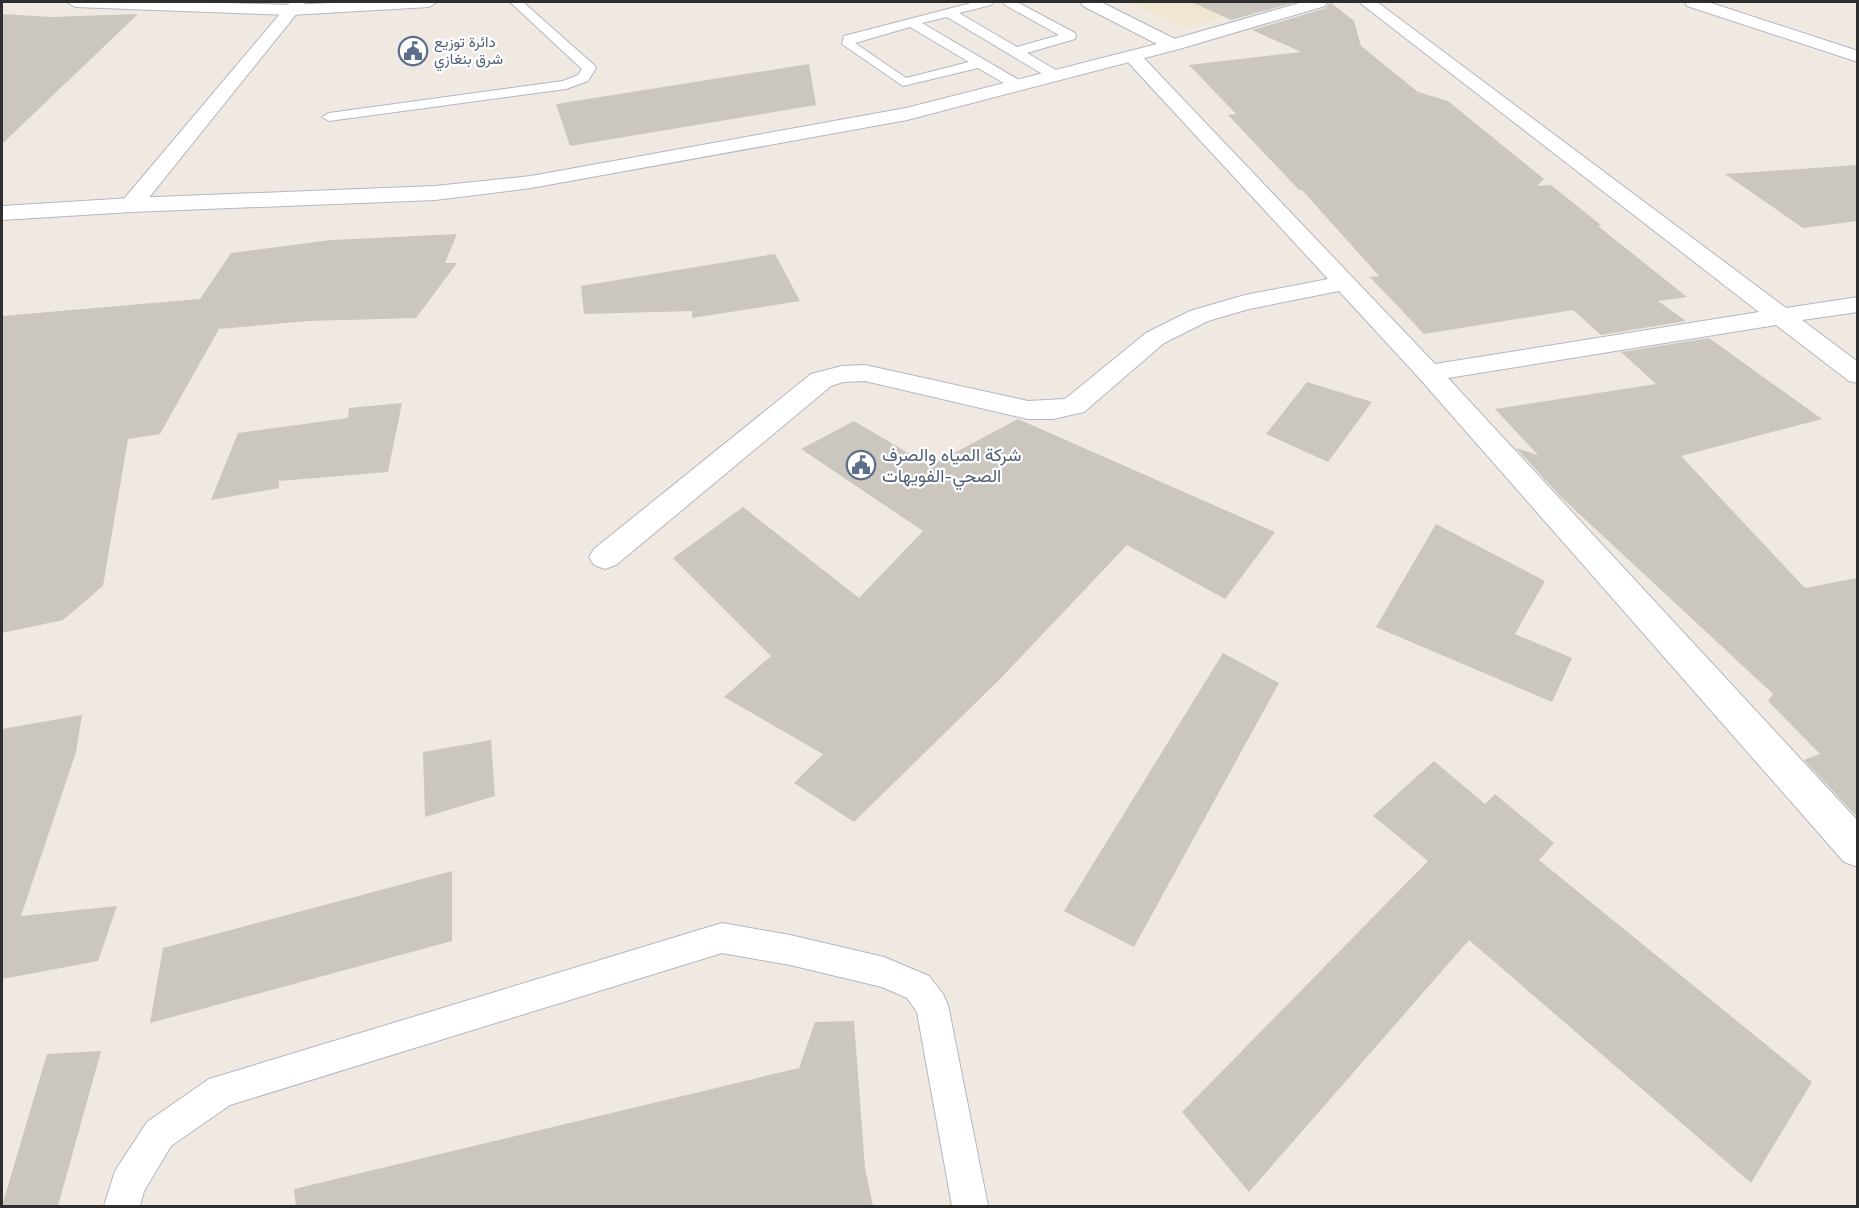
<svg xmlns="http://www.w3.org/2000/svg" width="1859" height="1208" viewBox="0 0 1859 1208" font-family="'Space Grotesk',Vazirmatn,sans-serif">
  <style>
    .education { fill: #f0e6d1 }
    .building { fill: #cbc7bf }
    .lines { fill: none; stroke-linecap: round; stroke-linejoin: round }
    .lane-casing { stroke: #b4b7c1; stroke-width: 2 }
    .street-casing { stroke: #b4b7c1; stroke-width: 2 }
    .secondary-casing { stroke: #b4b7c1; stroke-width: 2 }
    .lane { fill: #fff; fill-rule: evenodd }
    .street { fill: #fff; fill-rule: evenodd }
    .secondary { fill: #fff; fill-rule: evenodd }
    .labels { text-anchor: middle; stroke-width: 4.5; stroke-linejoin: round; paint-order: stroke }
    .far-service-label { font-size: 15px; fill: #4e5e75; stroke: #fff; text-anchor: start }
    .service-label { font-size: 18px; fill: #4e5e75; stroke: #fff; text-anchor: start }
  </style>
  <rect width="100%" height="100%" fill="#efe9e1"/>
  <path class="education" d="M1128,2H1273L1184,28Z"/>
  <path class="building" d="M1191,2H1297L1231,20Z
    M1330,2L1354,21L1361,46L1418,92L1448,101L1544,179L1537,186L1551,185L1601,225L1598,226L1687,297L1658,301L1686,321L1601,335L1573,310L1424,334L1370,277L1379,276L1302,190H1299L1228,115L1236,114L1189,65L1301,52L1252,30L1326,8Z
    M2,14L51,17L138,14L2,144Z
    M809,64L816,105L570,146L556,104Z
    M1857,165V221L1803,228L1725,174Z
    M457,234L445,263H457L416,318L308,321L219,329L160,434L128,439L103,586L63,620L2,633V316L200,299L231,253L332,240Z
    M775,254L800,301L692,318V311L584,314L581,286Z
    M1709,338L1822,419L1681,456L1805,588L1857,578V817L1804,760L1820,754L1768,701L1773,694L1561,497L1516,448L1538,455L1495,409L1656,384L1621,352Z
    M1307,382L1372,402L1328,462L1266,434Z
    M402,403L388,472L279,481V488L211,500L238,433L348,418L349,408Z
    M1018,419L1275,532L1225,599L1127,545L1001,678L854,822L794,783L823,754L724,697L771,656L673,558L743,507L859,598L923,531L801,449L854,421L930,466Z
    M1436,524L1545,581L1515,634L1572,658L1552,702L1376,627Z
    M1223,653L1279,683L1134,947L1064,911Z
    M82,715L76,752L21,916L117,906L98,961L2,979V729Z
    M491,740L495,796L425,817L423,752Z
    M1434,761L1485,804L1495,794L1554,843L1539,860L1812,1082L1751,1183L1469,940L1249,1192L1182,1112L1428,861L1373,816Z
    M452,871V941L150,1023L163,948Z
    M854,1021L865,1168L873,1206H296L294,1189L799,1068L815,1022Z
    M101,1051L58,1206H2L47,1054Z"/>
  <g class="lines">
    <g class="lane-casing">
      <path id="lane" d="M510,2H523L594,65L596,68L588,81L566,89L329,121L322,117L329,113L563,81L578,75L582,69Z
        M975,2H993L991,5L959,13L1017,47L1059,35L1005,5L1003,2H1017L1075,33L1076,36L1075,39L1027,53L1061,73L1063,76L1061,79H1051L947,17L922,23L1024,83L1026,86L1024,89H1014L978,68L903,86L842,44L844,36ZM910,27L969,62L906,78L855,43Z
        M722,923L790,935L884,957L929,976L943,994L948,1005L988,1206H952L917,1012L907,998L882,987L790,965L722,953L230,1105L171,1146L144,1191L140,1206H104L115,1171L147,1122L209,1079Z"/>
    </g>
    <g class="street-casing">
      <path id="street" d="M290,2H306L139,210L131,212L123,210L120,205L123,200Z
        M1303,2H1327L1325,6L1179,49H1167L1164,45L1167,41Z
        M1359,2H1377L1786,308L1858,297V312L1802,320L1858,362V383L1849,381L1776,325L1448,378L1858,821V867L1844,862L1420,379L1339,291L1249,309L1208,321L1164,343L1084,412L1053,419H1028L865,381L843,382L831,386L616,565L605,569L594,565L589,557L594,549L811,374L842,366L865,365L1028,401L1065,399L1146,333L1190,311L1245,295L1328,279L1127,61L1124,57L1127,53H1139L1435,364L1759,312Z
        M1685,2H1708L1858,51V62L1687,6Z"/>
    </g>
    <g class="secondary-casing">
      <path id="secondary" d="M67,2H197L290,5L350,2H437L429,7L290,15L75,7Z
        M1081,2H1101L1179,41L1182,45L1179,49L907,120L531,188L435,200L131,212L2,220V206L131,198L435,186L531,176L906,108L1157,44L1083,6Z"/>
    </g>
    <use href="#lane" class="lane"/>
    <use href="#street" class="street"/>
    <use href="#secondary" class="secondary"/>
  </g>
  <defs>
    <g id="civic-ring" transform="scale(1.5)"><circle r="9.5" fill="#fff" stroke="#5c6f8a" stroke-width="1.5"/><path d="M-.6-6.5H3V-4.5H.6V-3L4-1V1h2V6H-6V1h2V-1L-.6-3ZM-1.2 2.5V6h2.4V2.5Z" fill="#5c6f8a"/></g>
  </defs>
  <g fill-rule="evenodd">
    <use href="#civic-ring" x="413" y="51"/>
    <use href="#civic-ring" x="861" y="465"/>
  </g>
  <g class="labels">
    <g class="far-service-label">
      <text x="434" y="47">دائرة توزيع<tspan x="434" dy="17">شرق بنغازي</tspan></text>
    </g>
    <g class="service-label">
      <text x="882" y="461">شركة المياه والصرف<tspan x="882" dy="21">الصحي-الفويهات</tspan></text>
    </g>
  </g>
  <rect width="1859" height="1208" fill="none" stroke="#2e2e2e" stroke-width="6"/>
</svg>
